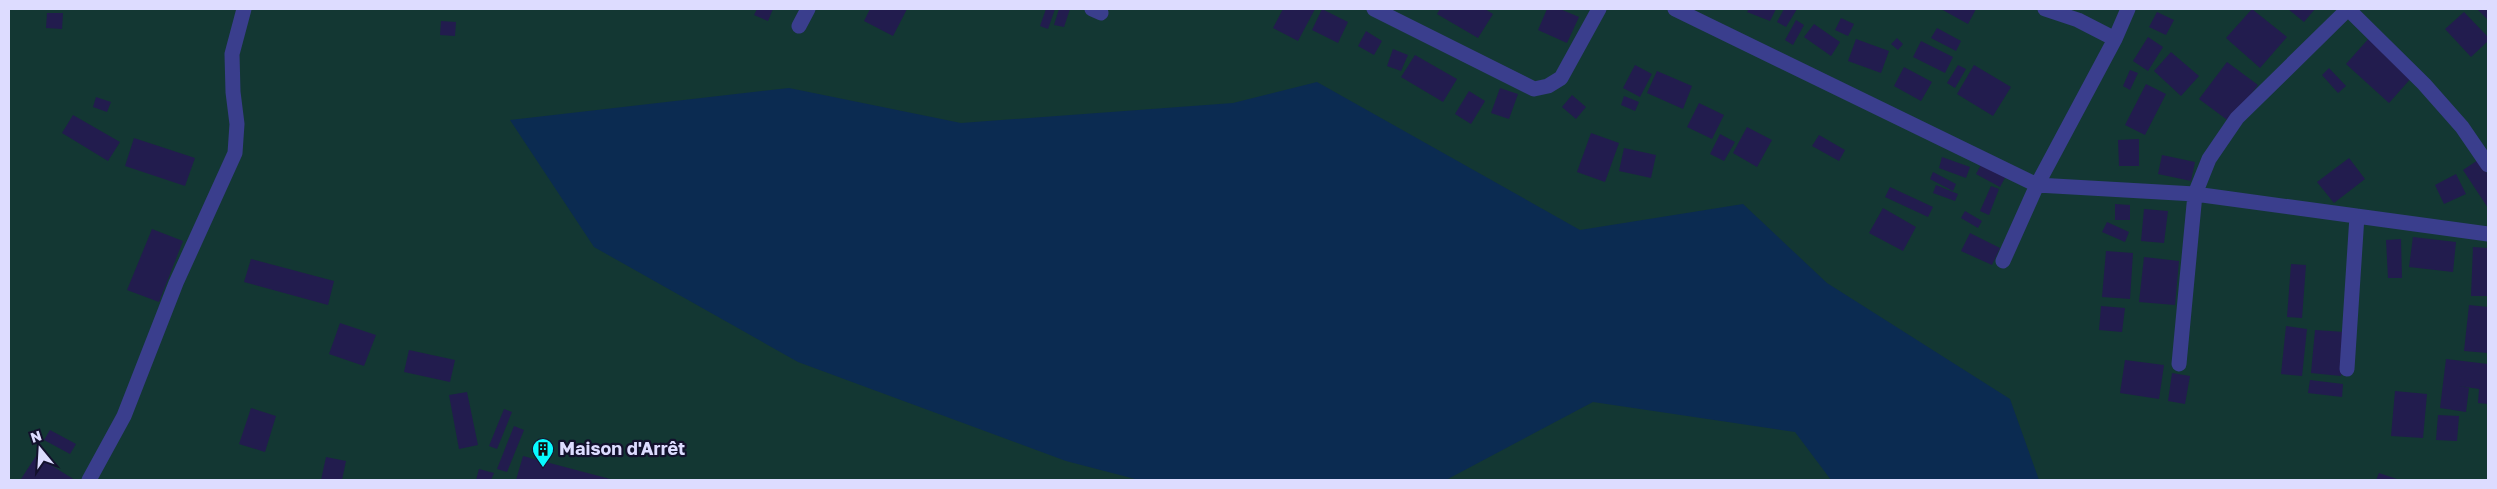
<svg xmlns="http://www.w3.org/2000/svg" width="2497" height="489" viewBox="0 0 2497 489" font-family="'Golos Text',sans-serif">
  <style>
    .green { fill: #133733 }
    .water { fill: #0b2b51 }
    .building { fill: #221c4e }
    .lines { fill: none; stroke-linecap: round; stroke-linejoin: round }
    .street { stroke: #3a3e8d; stroke-width: 15 }
    .labels { text-anchor: middle; stroke-width: 4.5; stroke-linejoin: round; paint-order: stroke }
    .poi-label { font-size: 18px; font-weight: bold; fill: #dddcff; stroke: #13112d; text-anchor: start }
  </style>
  <rect width="100%" height="100%" fill="#13112d"/>
  <path class="green" d="M9,9H2488V480H9Z"/>
  <path class="water" d="M1317,82L1580,230L1743,204L1827,283L2010,399L2039,480H1831L1795,432L1593,402L1446,480H1139L1066,461L798,362L594,247L510,120L789,88L961,123L1233,103Z"/>
  <path class="building" d="M757,9H773L768,21L754,15Z
    M870,9H907L893,36L864,21Z
    M1046,9H1055L1048,29L1040,26Z
    M1059,9H1070L1064,27L1054,25Z
    M1283,9H1315L1298,41L1273,28Z
    M1322,9L1348,22L1338,43L1312,30Z
    M1440,9H1485L1493,14L1478,38L1437,14Z
    M1547,9H1560L1579,17L1567,43L1538,30Z
    M1749,9H1776L1770,21L1747,12Z
    M1784,9H1797L1786,27L1777,22Z
    M1941,9H1976L1968,24Z
    M2252,9L2287,37L2260,68L2226,38Z
    M2288,9H2315L2304,22Z
    M2477,9H2488V20Z
    M2157,12L2174,20L2166,35L2149,27Z
    M2464,12L2488,37V41L2471,57L2445,29Z
    M47,13H63L62,29L46,28Z
    M1841,18L1854,24L1848,36L1835,30Z
    M1796,20L1804,25L1793,45L1785,40Z
    M441,21L456,22L455,36L440,35Z
    M1814,24L1840,42L1831,56L1804,37Z
    M1937,28L1961,41L1956,51L1931,38Z
    M1366,31L1382,41L1374,55L1358,46Z
    M2148,37L2163,47L2148,71L2133,61Z
    M2370,37L2413,76L2389,103L2346,64Z
    M1897,38L1903,44L1898,50L1891,44Z
    M1856,39L1889,51L1881,73L1848,61Z
    M1921,41L1953,57L1945,73L1913,57Z
    M1393,49L1408,55L1401,71L1387,66Z
    M2171,52L2199,76L2181,96L2154,71Z
    M1415,55L1457,79L1443,102L1401,77Z
    M2227,62L2258,85L2230,122L2199,99Z
    M1635,65L1652,74L1640,97L1623,88Z
    M1958,65L1966,69L1955,88L1947,83Z
    M1974,65L2011,87L1993,116L1957,94Z
    M1904,67L1932,82L1921,101L1894,86Z
    M2329,68L2346,86L2338,93L2322,75Z
    M2130,70L2138,73L2130,90L2123,86Z
    M1657,71L1692,86L1683,109L1647,93Z
    M2146,84L2166,94L2145,135L2125,125Z
    M1500,88L1518,94L1509,119L1491,113Z
    M1469,91L1485,101L1471,124L1455,114Z
    M1572,95L1586,107L1576,119L1562,107Z
    M1624,96L1639,102L1635,111L1621,105Z
    M96,97L111,102L107,112L93,107Z
    M1699,103L1724,115L1712,139L1687,127Z
    M73,115L120,142L108,161L62,133Z
    M1747,127L1772,140L1757,167L1733,153Z
    M1591,133L1619,143L1605,182L1577,172Z
    M1720,134L1735,142L1724,161L1710,154Z
    M1819,135L1845,150L1839,161L1812,146Z
    M134,138L195,158L185,186L125,166Z
    M2139,139V166H2119L2118,140Z
    M1624,148L1656,155L1651,178L1619,171Z
    M2162,155L2195,162L2191,181L2158,174Z
    M1942,157L1970,167L1966,178L1939,168Z
    M2349,158L2365,179L2334,203L2317,182Z
    M2478,160L2488,175V208L2463,170Z
    M1982,163L2006,176L2000,187L1976,174Z
    M1933,172L1956,184L1953,191L1930,179Z
    M2456,174L2466,194L2444,204L2435,185Z
    M1936,185L1958,194L1955,201L1933,193Z
    M1991,186L1999,189L1989,215L1980,211Z
    M1890,187L1933,207L1928,217L1885,197Z
    M2115,204L2130,205V220H2115Z
    M1883,208L1916,227L1903,251L1869,233Z
    M2144,209L2168,211L2164,243L2141,241Z
    M1965,211L1982,221L1978,228L1961,218Z
    M2107,222L2129,232L2125,242L2102,232Z
    M152,229L183,241L159,302L127,290Z
    M1970,233L2000,248L1992,265L1961,251Z
    M2413,237L2456,242L2453,272L2409,267Z
    M2401,239L2402,278H2388L2386,240Z
    M2473,247L2488,248V296H2471Z
    M2106,251L2133,253L2130,299L2102,297Z
    M2144,257L2179,261L2175,305L2139,302Z
    M251,259L334,281L328,305L244,282Z
    M2291,264L2306,265L2302,318L2287,317Z
    M2469,305L2488,307V353L2464,351Z
    M2101,306L2125,308L2122,332L2099,330Z
    M340,323L376,335L364,366L329,354Z
    M2286,326L2307,329L2302,376L2281,374Z
    M2315,330L2345,332L2341,376L2311,373Z
    M409,350L455,360L450,382L404,372Z
    M2446,359L2488,364V404L2478,403L2479,389L2459,386L2469,388L2466,412L2440,408Z
    M2125,360L2164,365L2159,399L2120,393Z
    M2172,373L2190,376L2185,404L2168,401Z
    M2310,380L2343,384L2342,397L2308,393Z
    M2395,391L2427,394L2423,438L2391,436Z
    M467,392L478,445L459,449L449,395Z
    M251,408L276,416L265,452L239,444Z
    M504,409L512,412L497,449L489,446Z
    M2438,415L2459,416L2457,441L2436,440Z
    M514,426L524,430L507,472L497,469Z
    M50,430L76,444L70,454L44,440Z
    M36,456L75,480L21,479Z
    M523,456L614,480H516Z
    M326,457L346,461L342,480H321Z
    M479,469L494,473L491,480H476Z
    M2379,473L2400,480H2376Z"/>
  <g class="lines">
    <path class="street" d="M1092,9L1101,13
      M1374,9L1534,89L1548,86L1561,78L1599,9
      M1675,9L2037,185L2195,194L2488,234
      M2045,9L2078,20L2115,39
      M2348,9L2424,84L2462,127L2488,165
      M799,26L808,9
      M2003,261L2037,185L2115,39L2128,9
      M2179,364L2195,194L2209,159L2237,118L2348,9
      M2347,369L2357,216
      M89,480L124,416L176,283L235,153L237,124L233,92L232,54L244,9"/>
  </g>
  <defs>
    <g id="building-pin" transform="scale(1.125)"><path d="M0 17L-7.5 6A9.5 9.5 0 1 1 7.5 6Z" fill="#08fbff" stroke="#13112d"/><path d="M-4-6H4V6H1V3H-1V6H-4ZM-2.5-4.3h1.7v1.8h-1.7ZM.8-4.3h1.7v1.8H.8ZM-2.5-1h1.7V.8h-1.7ZM.8-1h1.7V.8H.8Z" fill="#111"/></g>
  </defs>
  <g fill-rule="evenodd">
    <use href="#building-pin" x="543" y="449"/>
  </g>
  <g class="labels">
    <g class="poi-label">
      <text x="559" y="455">Maison d'Arrêt</text>
    </g>
  </g>
  <rect width="2497" height="489" fill="none" stroke="#dddcff" stroke-width="20"/>
  <g transform="translate(40 449) rotate(342)" stroke="#13112d" stroke-width="4" paint-order="stroke">
  <path d="M0-4L9 19L0 12L-9 19Z" fill="#dddcff"/>
  <text y="-8" font-size="14" font-weight="bold" text-anchor="middle" fill="#dddcff">N</text>
  </g>
</svg>
